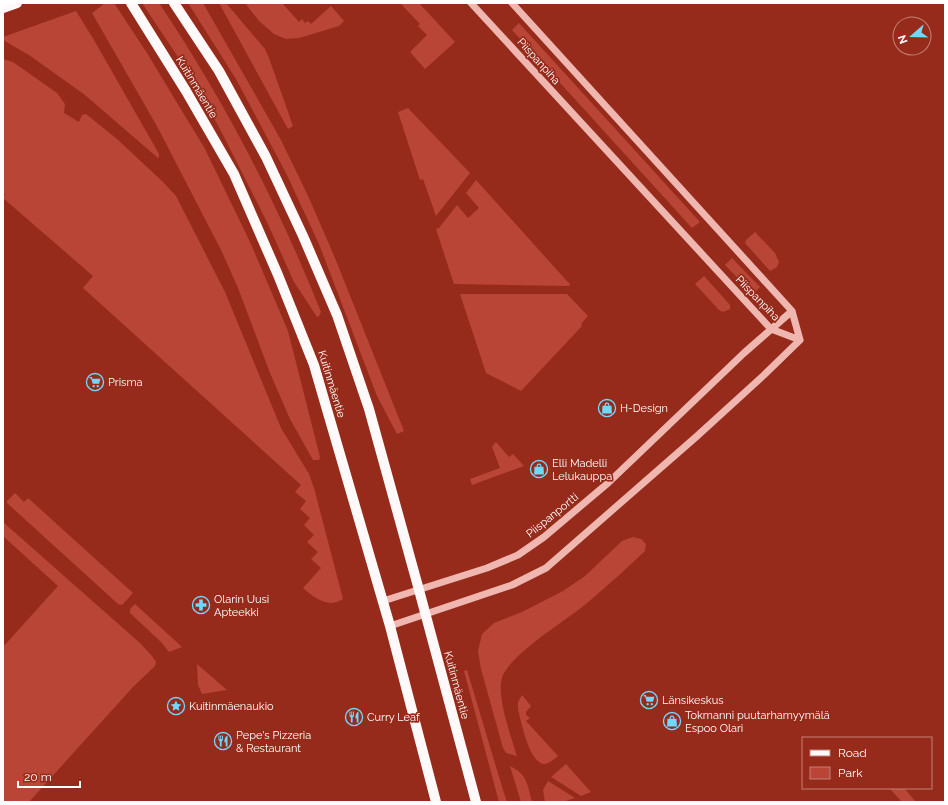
<svg xmlns="http://www.w3.org/2000/svg" width="948" height="805" viewBox="0 0 948 805" font-family="Raleway,sans-serif">
  <style>
    .green { fill: #b84536 }
    .lines { fill: none; stroke-linecap: round; stroke-linejoin: round }
    .tertiary { stroke: #f0b7b0; stroke-width: 7 }
    .primary { stroke: #fffaf9; stroke-width: 10 }
    .labels { text-anchor: middle; stroke-width: 3.5; stroke-linejoin: round; paint-order: stroke }
    .street-label { font-size: 11px; fill: #fff; stroke: #972b1b }
    .poi-label { font-size: 11px; fill: #fff; stroke: #972b1b; text-anchor: start }
  </style>
  <rect width="100%" height="100%" fill="#972b1b"/>
  <path class="green" d="M105,3H114L147,53L205,149L251,244L288,331L320,457L319,460H313L290,419L270,373L238,288L222,252L158,128L92,13Z
    M142,3H159C224,100 278,204 321,312L319,316L317,317L294,282L267,222L220,129L186,69Z
    M188,3H203L281,140L309,198L335,258L404,431L397,434L377,396L319,244L286,173L236,79Z
    M219,3H226L265,49L269,58L293,126L288,129Z
    M245,3H282L299,22L302,19L305,23L308,21L311,24L331,6L344,21L339,26L299,38L286,39L274,34L259,21Z
    M400,3H419L455,42L425,69L410,52L427,35L418,26L420,24Z
    M76,11L94,40L159,154V157L158,158L85,95L29,55L3,40V37Z
    M519,23L700,222L692,228L512,30Z
    M3,59L13,62L57,93L65,104L64,113L79,122L82,115L86,114L117,139L163,182L176,196L225,292L281,428L309,474L314,488L343,599C328,609 315,598 303,588L321,568L311,559L318,552L307,542L314,535L304,525L310,518L300,509L306,501L295,492L301,485L83,288L93,276L3,198L5,195L3,193Z
    M408,108L470,173L436,216L423,179L420,180L398,112Z
    M476,180L566,280L570,284L569,286L454,284L436,229L439,228L457,205L468,218L479,208L466,193Z
    M755,232L775,253L779,262L777,267L770,271L745,243L746,240Z
    M732,258L760,287L753,294L725,265Z
    M704,276L730,305V309L723,312L719,310L695,284Z
    M460,294H567L588,316L581,324L582,326L521,391L486,373Z
    M496,442L509,457L513,454L524,466L472,485L470,479L500,468L492,447Z
    M15,493L24,502L28,498L133,593L122,605L118,604L7,503V501Z
    M3,522L141,644L152,656L156,662L155,666L133,687L29,802H3V647L58,586L3,536Z
    M633,537L641,539L646,544L645,551C626,569 606,587 586,604C565,621 514,652 503,675C495,694 511,736 517,756L506,753L503,748L481,669L478,651L482,634L494,623L522,612L563,591L585,576L622,541Z
    M135,604L182,647L169,652L162,643L130,613V609Z
    M197,664L227,690L202,694L198,685Z
    M467,670L503,790L507,802H499L464,671Z
    M522,695L531,706L526,712V715L530,718L526,721L558,756C554,759 549,764 544,764C529,763 521,721 518,709V702Z
    M566,764L590,791L591,792L581,796L551,777Z
    M510,766C528,775 527,784 532,802H521Z
    M548,781L575,798L562,802H545L543,790Z
    M889,788H904L916,802H902Z"/>
  <g class="lines">
    <path class="tertiary" d="M471,3L771,329L800,340
      M512,3L792,311L800,340
      M383,601L487,568L518,555L544,537L608,483L744,353L792,311
      M390,626L512,585L546,568L696,437L764,375L800,340"/>
    <path class="primary" d="M131,3L186,91L234,174L278,275L314,365L390,626L436,802
      M174,3L219,71L266,157L303,236L337,315L369,409L419,590L476,802
      M3,8L17,3"/>
  </g>
  <defs>
    <g id="supermarket-ring" transform="scale(0.9)"><circle r="9.5" fill="#972b1b" stroke="#6fd8ff" stroke-width="1.5"/><path d="M-6-5.5h2.5l.6 2H6L4.5 2H-2.5L-4.4-4H-6ZM-1.5 3.2a1.3 1.3 0 1 0 .1 0ZM3 3.2a1.3 1.3 0 1 0 .1 0Z" fill="#6fd8ff"/></g>
    <g id="shop-ring" transform="scale(0.9)"><circle r="9.5" fill="#972b1b" stroke="#6fd8ff" stroke-width="1.5"/><path d="M-5-2.5h2.3a2.7 3.5 0 0 1 5.4 0H5L5.5 6h-11ZM-1.5-2.5h3a1.5 2.3 0 0 0-3 0Z" fill="#6fd8ff"/></g>
    <g id="pharmacy-ring" transform="scale(0.9)"><circle r="9.5" fill="#972b1b" stroke="#6fd8ff" stroke-width="1.5"/><path d="M-2-6h4v4h4v4h-4v4h-4v-4h-4v-4h4Z" fill="#6fd8ff"/></g>
    <g id="sight-ring" transform="scale(0.9)"><circle r="9.5" fill="#972b1b" stroke="#6fd8ff" stroke-width="1.5"/><path d="M0-6L1.8-2.2L6-1.7L2.9 1.2L3.7 5.4L0 3.3L-3.7 5.4L-2.9 1.2L-6-1.7L-1.8-2.2Z" fill="#6fd8ff"/></g>
    <g id="restaurant-ring" transform="scale(0.9)"><circle r="9.5" fill="#972b1b" stroke="#6fd8ff" stroke-width="1.5"/><path d="M-5-6h1v4h1v-4h1v4h1v-4h1v5L-1.5 .5V6h-2V.5L-5-1ZM5-6V6H3V1.5H1.5Q1.5-4 5-6Z" fill="#6fd8ff"/></g>
  </defs>
  <g fill-rule="evenodd">
    <use href="#supermarket-ring" x="95" y="382"/>
    <use href="#shop-ring" x="607" y="408"/>
    <use href="#shop-ring" x="539" y="469"/>
    <use href="#pharmacy-ring" x="201" y="605"/>
    <use href="#supermarket-ring" x="649" y="700"/>
    <use href="#sight-ring" x="176" y="706"/>
    <use href="#restaurant-ring" x="354" y="717"/>
    <use href="#shop-ring" x="672" y="721"/>
    <use href="#restaurant-ring" x="223" y="741"/>
  </g>
  <g class="labels">
    <g class="street-label">
      <text transform="translate(539 61) rotate(48)" y="4">Piispanpiha</text>
      <text transform="translate(197 87) rotate(59)" y="4">Kuitinmäentie</text>
      <text transform="translate(758 298) rotate(46)" y="4">Piispanpiha</text>
      <text transform="translate(332 384) rotate(73)" y="4">Kuitinmäentie</text>
      <text transform="translate(552 515) rotate(-39)" y="4">Piispanportti</text>
      <text transform="translate(457 685) rotate(75)" y="4">Kuitinmäentie</text>
    </g>
    <g class="poi-label">
      <text x="108" y="386">Prisma</text>
      <text x="620" y="412">H-Design</text>
      <text x="552" y="467">Elli Madelli<tspan x="552" dy="13">Lelukauppa</tspan></text>
      <text x="214" y="603">Olarin Uusi<tspan x="214" dy="13">Apteekki</tspan></text>
      <text x="662" y="704">Länsikeskus</text>
      <text x="189" y="710">Kuitinmäenaukio</text>
      <text x="685" y="719">Tokmanni puutarhamyymälä<tspan x="685" dy="13">Espoo Olari</tspan></text>
      <text x="367" y="721">Curry Leaf</text>
      <text x="236" y="739">Pepe's Pizzeria<tspan x="236" dy="13">&amp; Restaurant</tspan></text>
    </g>
  </g>
  <rect width="948" height="805" fill="none" stroke="#ffffff" stroke-width="8"/>
  <rect x="802" y="737" width="130" height="52" fill="#972b1b" stroke="#c18076"/>
  <rect x="810" y="750" width="20" height="6" fill="#fffaf9" stroke="#c18076"/>
  <text x="838" y="757" font-size="12" fill="#ffffff">Road</text>
  <rect x="810" y="767" width="20" height="12" fill="#b84536" stroke="#c18076"/>
  <text x="838" y="777" font-size="12" fill="#ffffff">Park</text>
  <g transform="translate(912 36) rotate(250)"><circle r="19" fill="#972b1b" stroke="#c18076"/>
  <path d="M0-3L7 15L0 10L-7 15Z" fill="#6fd8ff"/>
  <text y="-6" font-size="11" font-weight="bold" text-anchor="middle" fill="#ffffff">N</text>
  </g>
  <path d="M18 781v6h62v-6" fill="none" stroke="#ffffff" stroke-width="2"/>
  <text x="24" y="781" font-size="12" fill="#ffffff" stroke="#972b1b" stroke-width="3" paint-order="stroke">20 m</text>
</svg>
